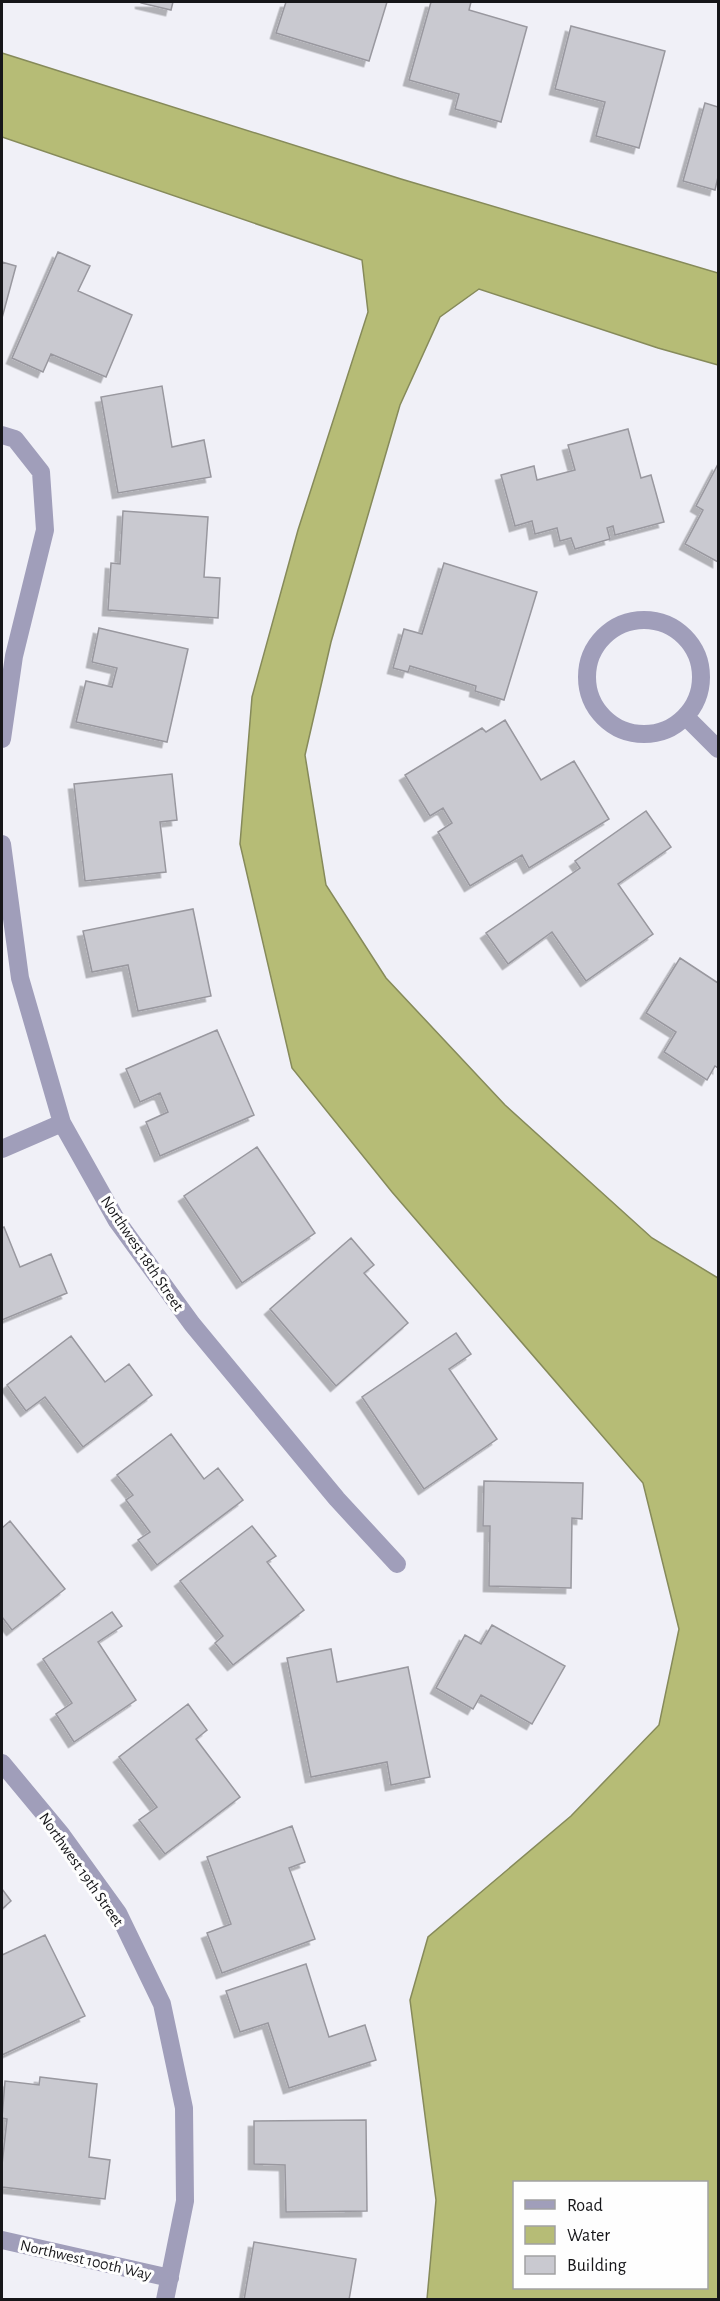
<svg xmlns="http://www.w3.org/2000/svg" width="720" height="2301" viewBox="0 0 720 2301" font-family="'Alegreya Sans',sans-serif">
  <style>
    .water { fill: #b6bc76; stroke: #868a5a; stroke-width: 1.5; fill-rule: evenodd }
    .building { fill: #c9c9d0; stroke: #99989f; stroke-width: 1.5; filter: url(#shadow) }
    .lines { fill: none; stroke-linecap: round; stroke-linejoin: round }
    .minor { stroke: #a09eba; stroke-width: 18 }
    .labels { text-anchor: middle; stroke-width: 6; stroke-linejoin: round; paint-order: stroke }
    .street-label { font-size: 16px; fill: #161619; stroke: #fefefe }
  </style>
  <defs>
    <filter id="shadow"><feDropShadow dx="-5.5" dy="5.5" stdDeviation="0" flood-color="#0004"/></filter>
  </defs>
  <rect width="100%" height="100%" fill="#f0f0f7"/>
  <path class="water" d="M2,53L401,179L718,273V365L658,348L479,289L440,317L400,405L331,642L305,755L326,885L386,978L505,1105L652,1238L718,1278V2299H427L436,2200L410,2000L428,1937L571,1816L659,1725L679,1629L643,1483L392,1192L292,1068L240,844L252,697L298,530L368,312L362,260L2,137ZM514,2182H706V2288H514Z"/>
  <path class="building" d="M286,2H387L369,61L276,33Z
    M431,2H471L469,10L527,27L501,122L455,109L459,94L409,80Z
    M141,3V2H173L171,10Z
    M571,26L665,51L639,148L596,136L605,102L555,89Z
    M705,103L718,107V177L715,190L683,181Z
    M58,252L90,266L78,291L132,315L106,377L51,354L43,372L12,358Z
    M2,262L16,266L2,318Z
    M162,386L172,447L204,440L211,477L118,493L101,397Z
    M628,429L641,478L651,475L664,522L615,535L613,526L607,528L610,539L575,549L571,538L560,541L557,528L535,534L532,521L515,526L501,475L534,466L537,480L575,470L568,445Z
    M718,464V562L685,544L703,510L696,506Z
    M123,511L208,517L204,577L220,578L218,618L108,610L111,563L120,564Z
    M444,563L537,592L504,700L475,691L476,686L410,666L408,672L393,668L404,629L422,634Z
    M99,628L188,649L167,742L76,722L86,681L112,687L117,668L92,662Z
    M505,720L541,780L574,761L609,819L529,868L522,855L470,886L438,832L452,823L443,808L430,816L405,775L482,728L486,732Z
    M172,774L177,820L160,822L166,872L85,881L74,784Z
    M646,811L671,847L618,884L653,934L586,981L552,932L508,964L486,933L580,868L575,861Z
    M193,909L211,996L138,1011L128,965L92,972L83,931Z
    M680,958L718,983V1068L715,1066L707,1080L664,1052L676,1032L646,1013Z
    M217,1030L254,1115L160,1156L146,1122L168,1112L160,1093L140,1102L126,1069Z
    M257,1147L315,1233L242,1283L184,1196Z
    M4,1227L20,1267L51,1254L67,1293L2,1320V1228Z
    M351,1238L374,1265L364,1273L408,1323L336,1386L270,1309Z
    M456,1333L471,1354L449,1369L497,1439L424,1489L362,1397Z
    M71,1336L105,1382L129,1364L152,1395L83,1447L45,1397L26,1411L7,1385Z
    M171,1434L204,1479L218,1468L243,1500L157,1565L138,1540L150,1532L126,1500L133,1495L117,1475Z
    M484,1481L583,1483L582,1519L572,1518L571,1588L489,1586L490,1526H483Z
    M10,1521L65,1589L12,1630L2,1617V1528Z
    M252,1526L276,1556L267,1562L304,1610L233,1665L215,1643L223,1636L180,1581Z
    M112,1612L122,1626L98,1642L136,1700L74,1742L56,1714L72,1703L43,1659Z
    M492,1625L565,1666L532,1724L481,1695L473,1709L436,1688L465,1635L481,1644Z
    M331,1649L337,1682L408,1667L430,1777L391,1785L387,1762L311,1777L287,1658Z
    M188,1704L207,1730L196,1739L240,1797L165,1854L139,1820L157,1807L119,1757Z
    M292,1826L305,1862L289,1868L315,1939L222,1973L207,1933L231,1924L207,1857Z
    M2,1889L11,1901L2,1909Z
    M45,1935L85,2016L2,2055V1955Z
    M306,1964L329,2037L365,2025L376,2060L289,2088L268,2023L240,2032L226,1991Z
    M40,2077L97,2084L89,2157L110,2160L105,2199L2,2187V2165L7,2119L2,2118L5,2081L39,2085Z
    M366,2120L367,2211L286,2212L285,2165L254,2164V2121Z
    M254,2242L356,2259L349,2300H244Z"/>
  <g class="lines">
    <path class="minor" d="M2,435L15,439L41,472L45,530L14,656L2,739
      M587 677a57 57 0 1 1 114 0a57 57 0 1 1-114 0Z
      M686,717L718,749
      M2,844L20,978L62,1123L117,1221L192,1324L337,1499L397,1564
      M2,1149L62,1123
      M2,1763L61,1834L118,1913L162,2004L184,2108L185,2201L165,2300
      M2,2240L170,2278"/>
  </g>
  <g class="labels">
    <g class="street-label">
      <text transform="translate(143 1253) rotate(56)" y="6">Northwest 18th Street</text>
      <text transform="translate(82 1869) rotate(55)" y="6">Northwest 19th Street</text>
      <text transform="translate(86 2259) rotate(13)" y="6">Northwest 100th Way</text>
    </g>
  </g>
  <rect width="720" height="2301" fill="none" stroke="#161619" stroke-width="6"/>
  <rect x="513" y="2181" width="195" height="108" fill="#fefefe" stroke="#a1a1a2" stroke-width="1.5"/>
  <rect x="525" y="2200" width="30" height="9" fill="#a09eba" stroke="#a1a1a2" stroke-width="1.5"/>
  <text x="567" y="2211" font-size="18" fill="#161619">Road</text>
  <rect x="525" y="2226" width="30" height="18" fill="#b6bc76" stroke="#a1a1a2" stroke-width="1.5"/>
  <text x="567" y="2241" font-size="18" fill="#161619">Water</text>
  <rect x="525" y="2256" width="30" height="18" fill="#c9c9d0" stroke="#a1a1a2" stroke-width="1.5"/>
  <text x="567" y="2271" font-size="18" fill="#161619">Building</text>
</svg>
